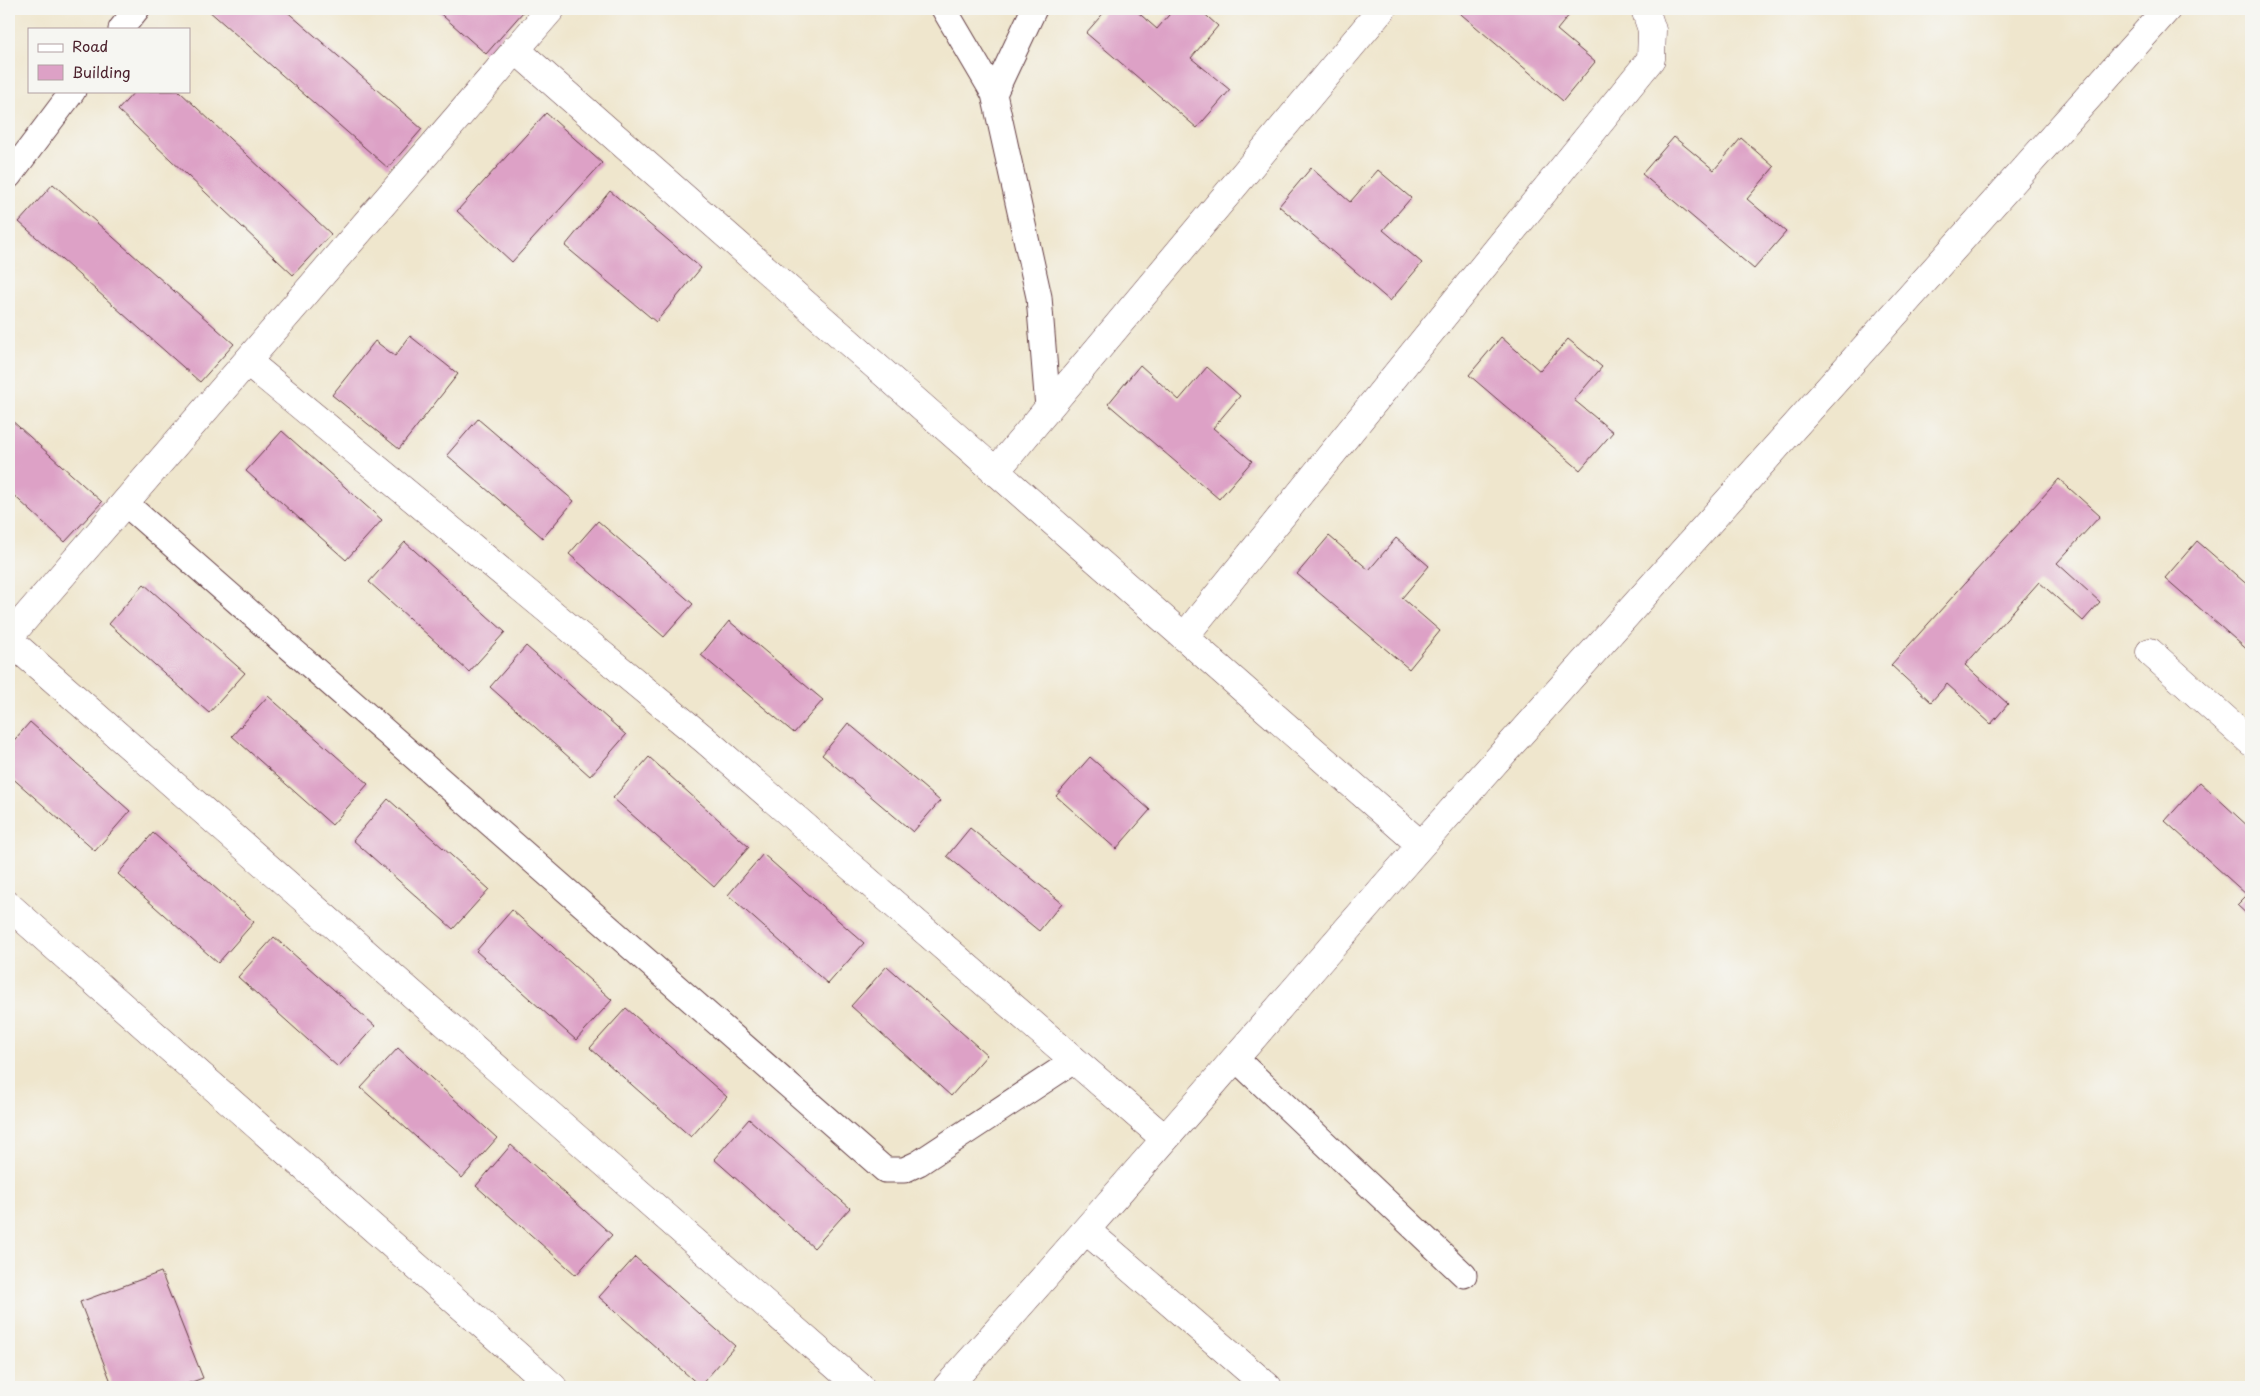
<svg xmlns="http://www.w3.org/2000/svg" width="2260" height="1396" viewBox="0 0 2260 1396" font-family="'Playpen Sans',sans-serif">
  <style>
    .building { fill: #dda1c6 }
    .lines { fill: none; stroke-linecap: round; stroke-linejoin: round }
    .lane-casing { stroke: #633d43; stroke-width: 27 }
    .street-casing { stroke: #633d43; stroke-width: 29 }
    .lane { stroke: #fff; stroke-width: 25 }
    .street { stroke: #fff; stroke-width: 28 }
  </style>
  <rect width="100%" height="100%" fill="#f6f6f2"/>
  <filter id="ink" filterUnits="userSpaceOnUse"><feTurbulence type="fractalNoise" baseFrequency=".02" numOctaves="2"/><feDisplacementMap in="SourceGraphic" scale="10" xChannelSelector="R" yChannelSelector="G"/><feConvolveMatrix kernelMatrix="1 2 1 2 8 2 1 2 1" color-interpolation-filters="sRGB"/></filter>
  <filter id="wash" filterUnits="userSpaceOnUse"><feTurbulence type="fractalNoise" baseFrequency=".0096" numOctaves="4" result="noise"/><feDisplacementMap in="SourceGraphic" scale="20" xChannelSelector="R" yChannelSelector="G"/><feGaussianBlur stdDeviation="1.12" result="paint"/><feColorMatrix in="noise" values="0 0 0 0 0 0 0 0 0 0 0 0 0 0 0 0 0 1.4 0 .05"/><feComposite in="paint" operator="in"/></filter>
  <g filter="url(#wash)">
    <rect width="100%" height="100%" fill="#efe6cd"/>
    <g id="blocks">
      <path class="building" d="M209,9H284L422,129L388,168L208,10Z
        M435,9H520L523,12L486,54Z
        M1107,9H1134L1157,29L1174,9H1199L1218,26L1191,58L1230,90L1197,128L1086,33Z
        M1455,9H1574L1557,30L1595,62L1563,101Z
        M135,91H179L331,234L293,275L118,110Z
        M546,113L602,163L512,262L457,211Z
        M1674,137L1714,170L1741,138L1774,167L1747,199L1786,232L1754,269L1642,174Z
        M1311,168L1350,202L1378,170L1411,198L1383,230L1422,263L1390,301L1279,206Z
        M53,184L234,344L200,382L19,222Z
        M610,191L701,268L656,322L565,246Z
        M410,336L458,374L399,449L332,395L375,341L395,356Z
        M1501,337L1540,371L1568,339L1602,367L1574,400L1613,432L1580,470L1469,375Z
        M1140,365L1179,400L1207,367L1240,396L1213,428L1252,461L1219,499L1108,404Z
        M9,418L102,502L65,542L9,491Z
        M478,419L574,501L543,538L447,455Z
        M282,431L382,520L346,560L246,471Z
        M2059,479L2100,516L2057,563L2100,602L2083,621L2039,582L1965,665L2008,704L1991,724L1947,684L1931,702L1891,665Z
        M598,521L693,604L664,637L569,554Z
        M1329,536L1369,570L1396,538L1429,566L1402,598L1440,631L1409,669L1297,574Z
        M2197,541L2251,588V653L2165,578Z
        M405,542L505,632L469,672L369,582Z
        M144,584L245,673L209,713L109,624Z
        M729,621L823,700L794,733L701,655Z
        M526,646L626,735L590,776L490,687Z
        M268,696L368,784L332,825L232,736Z
        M30,722L130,811L95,851L9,775V746Z
        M848,723L940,801L913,832L822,755Z
        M649,757L749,847L714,887L613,798Z
        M1090,757L1150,810L1116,849L1056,796Z
        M2200,782L2251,829V918L2237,905L2247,895L2165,821Z
        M388,799L489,889L453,929L353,840Z
        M970,828L1062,903L1039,931L947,856Z
        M153,833L254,922L218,963L118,874Z
        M763,854L864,943L828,984L728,895Z
        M512,910L612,1000L576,1040L476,951Z
        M274,937L375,1026L338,1067L238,977Z
        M887,966L987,1055L951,1096L851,1006Z
        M626,1008L727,1097L691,1137L590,1048Z
        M398,1048L497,1138L462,1178L361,1088Z
        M749,1119L850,1208L814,1248L714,1159Z
        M511,1145L612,1235L576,1275L476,1186Z
        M635,1257L735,1346L700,1386L599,1297Z
        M161,1272L203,1378L178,1387H113L80,1302Z"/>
    </g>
  </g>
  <g filter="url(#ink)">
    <use href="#blocks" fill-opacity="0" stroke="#633d43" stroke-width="1"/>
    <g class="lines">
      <g class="lane-casing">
        <path id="lane" d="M944,9L994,94L1039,297L1048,408
          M121,29L137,9
          M994,94L1034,9
          M9,176L73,91
          M125,503L885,1170H904L919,1163L1075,1060
          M1235,1058L1464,1275"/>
      </g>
      <g class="street-casing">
        <path id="street" d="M515,49L1421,845
          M248,362L704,739L1164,1138
          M995,472L1382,9
          M9,637L551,9
          M1184,637L1651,59L1652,30L1645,9
          M9,640L860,1387
          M2150,652L2251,742
          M9,906L553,1387
          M1087,1231L1268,1387
          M947,1387C1108,1208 1263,1024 1422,844C1670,565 1919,287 2167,9"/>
      </g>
      <use href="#lane" class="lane"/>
      <use href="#street" class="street"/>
    </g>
  </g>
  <rect width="2260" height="1396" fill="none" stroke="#f6f6f2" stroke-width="30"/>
  <rect x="28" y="28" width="162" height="65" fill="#f6f6f2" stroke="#b1a0a2"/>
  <rect x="38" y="44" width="25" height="8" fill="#ffffff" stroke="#b1a0a2"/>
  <text x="72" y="52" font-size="15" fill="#4a1f2b">Road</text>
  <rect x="38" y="65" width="25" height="15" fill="#dda1c6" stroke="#b1a0a2"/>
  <text x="72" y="78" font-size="15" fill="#4a1f2b">Building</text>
</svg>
